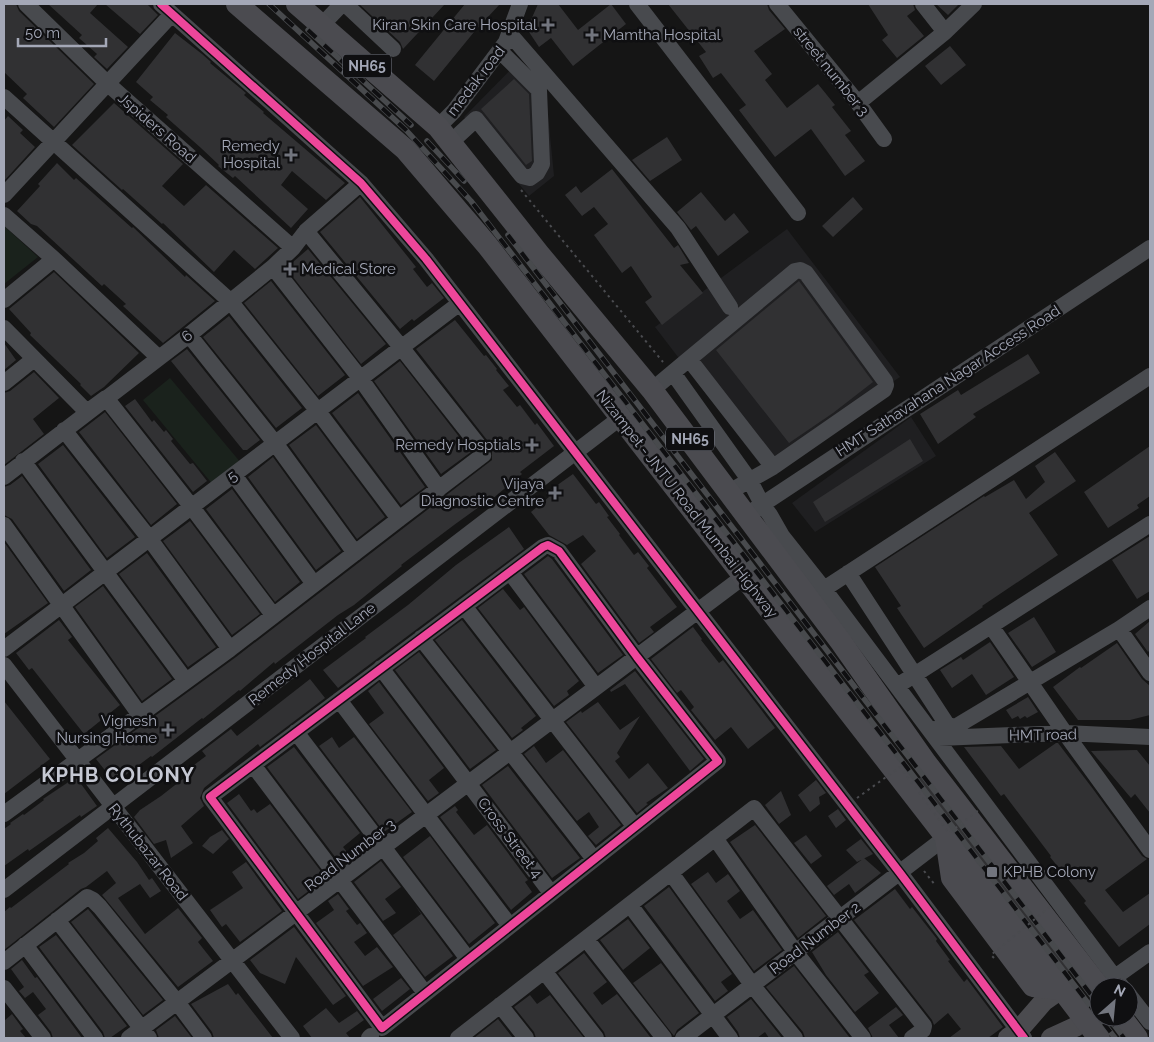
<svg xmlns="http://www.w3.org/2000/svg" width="1154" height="1042" viewBox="0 0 1154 1042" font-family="Raleway,sans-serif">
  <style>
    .built { fill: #1f1f21 }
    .green { fill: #1a221c }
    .building { fill: #313133 }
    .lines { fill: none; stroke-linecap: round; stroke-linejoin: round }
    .path { stroke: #4a4b4f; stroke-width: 2; stroke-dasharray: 2.5 4; stroke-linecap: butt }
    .minor { stroke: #484a4e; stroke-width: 16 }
    .major { stroke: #4b4b4f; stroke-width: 20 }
    .highway { stroke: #4b4b50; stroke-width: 22 }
    .rail-casing { stroke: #484a4d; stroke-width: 5.5 }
    .rail { stroke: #0f0f11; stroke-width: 4; stroke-dasharray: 11; stroke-linecap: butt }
    .path-bridge { stroke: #4a4b4f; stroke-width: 2; stroke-dasharray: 2.5 4; stroke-linecap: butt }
    .cycleway-casing { stroke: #0f0f11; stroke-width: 11 }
    .cycleway { stroke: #ed469a; stroke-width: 8 }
    .poi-dot { fill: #72757e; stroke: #0f0f11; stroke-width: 2 }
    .labels { text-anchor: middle; stroke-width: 5; stroke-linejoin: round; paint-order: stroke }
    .shield { fill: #0f0f11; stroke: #777a85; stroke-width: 1 }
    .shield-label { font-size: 14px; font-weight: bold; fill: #a4a8b7 }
    .poi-label { font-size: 15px; fill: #a4a8b7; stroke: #0f0f11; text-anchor: end }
    .street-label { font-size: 15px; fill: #a4a8b7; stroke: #0f0f11 }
    .district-label { font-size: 20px; font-weight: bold; letter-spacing: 1px; fill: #c5c8d3; stroke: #0f0f11 }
  </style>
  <rect width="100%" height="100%" fill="#151515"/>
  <path class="built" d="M518,62L546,94L554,176L529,196L464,117Z
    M787,229L900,377L763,468L655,327Z
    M911,417L936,456L815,532L792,503Z"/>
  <path class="green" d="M4,226L38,257L4,284Z
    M170,378L241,463L214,486L143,400Z"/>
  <path class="building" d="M4,4H16L19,11L94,84L54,127L23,98L27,94L4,72Z
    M48,4H98L90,13L128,47L107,69L94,57L97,54L79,38L82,35Z
    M105,4H147L158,15L140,34Z
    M359,4H445L403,49L400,42Z
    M465,4H500L474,32L434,81L415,65Z
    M538,4H558L578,30L611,4L626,24L573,66L551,38L539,47L527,29Z
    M668,4H767L769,10L785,29L754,51L772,74L765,80L787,108L818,84L835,105L832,107L851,131L845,135L865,161L845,176L811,129L775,157L739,110L746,105L721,73L713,78L699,56L706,52Z
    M868,4H913L915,10L907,16L924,36L897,58L882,40L888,35Z
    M936,4H959L948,15Z
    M175,33L202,54L211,62L210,63L246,93L244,95L264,112L263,113L345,183L326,200L292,171L281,185L308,209L291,228L235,176L233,178L218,166L219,165L201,148L166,117L168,115L150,100L153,97L136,82Z
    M950,46L966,65L941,85L925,66Z
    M514,79L529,94L532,161L526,165L481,109Z
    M114,103L183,164L162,186L184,206L206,185L278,248L255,269L234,250L214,272L163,223L162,224L123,189L122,190L72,145Z
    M8,116L23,130L20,133L35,147L4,181V121Z
    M667,137L682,160L650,181L632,160Z
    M57,163L74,180L76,178L94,194L132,228L133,227L185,277L186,275L215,301L163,343L123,306L126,304L104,284L102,286L37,226L31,224L17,211L40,186L38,184Z
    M612,169L674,248L678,245L689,263L680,265L703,293L662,325L645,302L652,297L631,266L622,273L594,235L608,224L594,207L582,216L565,195L576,186L581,193Z
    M701,192L725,221L734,213L749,232L718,256L696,226L691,230L677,212Z
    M360,197L416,267L413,269L427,287L432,283L444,298L414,321L412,319L400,329L320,232Z
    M853,197L863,209L833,237L822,226Z
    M308,249L386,344L361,364L286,268Z
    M54,272L139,353L104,387L91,396L80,385L81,384L30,335L31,333L9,309Z
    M271,281L345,375L318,396L244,303Z
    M799,281L873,382L833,413L789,443L716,350Z
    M229,316L302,408L276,428L203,337Z
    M455,320L484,356L486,355L497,369L496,370L509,386L503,390L517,407L520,405L535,425L537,423L554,446L520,472L522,474L491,500L490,499L454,525L401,565L402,566L354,605L338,615L275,664L274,662L240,691L239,690L203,719L202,718L152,757L151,756L115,783L96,759L236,657L492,460V451L487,440L416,349Z
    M4,343L16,360L4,370Z
    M187,349L260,440L247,450H243L171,361Z
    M1028,354L1040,373L973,414L976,417L938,444L920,414L958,390L961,395Z
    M400,361L471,452L441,474L374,381Z
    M34,372L59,398L33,419L44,434L4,465V393L10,391Z
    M358,393L425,487L401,505L332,413Z
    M135,399L152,422L154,420L164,432L166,430L173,439L171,441L190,464L193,463L207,481L193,492L125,406Z
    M105,412L177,504L151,525L79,432Z
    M316,425L385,517L357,539L289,445Z
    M910,439L923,461L825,522L813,502Z
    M63,445L135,537L107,558L38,464Z
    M1150,446V496L1137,505L1139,508L1108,528L1084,492Z
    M1055,452L1076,481L1029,513L1058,555L982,606L983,607L924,648L897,608L901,606L875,567L984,496L985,497L1014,480L1026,499L1045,482L1035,466Z
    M273,457L341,551L316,570L248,477Z
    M573,474L596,504L599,502L609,516L607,517L620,534L619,535L634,555L638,552L649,566L647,568L677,607L650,627L654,632L639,643L581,564L596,551L583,535L567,545L549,535L531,512L549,497L546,493Z
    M22,476L91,570L64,591L12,519L4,515V487L10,485Z
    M232,489L300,582L275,602L206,509Z
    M190,521L260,614L232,635L163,541Z
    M509,527L524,549L338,688L323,670L366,638L365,637L408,605L456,565Z
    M1150,536V591L1137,599L1112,560Z
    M4,542L48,603L4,634Z
    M147,553L216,647L188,667L119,574Z
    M548,556L552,559L623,655L598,673L524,574Z
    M103,586L172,679L142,701L75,607Z
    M503,589L520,610L524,607L579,681L567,691L569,695L554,706L478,608Z
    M1034,617L1056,652L1032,667L1008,633Z
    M59,620L72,637L68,640L120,705L84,734L32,668L29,670L16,653Z
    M462,620L536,716L521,728L523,730L512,738L435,640Z
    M1150,621V650L1148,652L1135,634Z
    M693,627L702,639L701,640L719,663L723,660L775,728L748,749L731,727L715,740L691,710L694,707L681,690L677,693L651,659Z
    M990,642L1014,677L986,695L972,674L952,688L940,670L961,657L963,660Z
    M1117,643L1142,679L1150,686V715L1130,720H1078L1053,687L1080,667L1081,668Z
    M419,652L496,750L470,769L395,670Z
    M635,671L704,759L690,771L625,684L611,692L610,690Z
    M310,679L325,698L260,747L258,744L204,788L200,798L204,806L181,826L193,843L171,858L166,840L154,844L134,817L140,810L161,796L193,771L190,768L206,756L202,751L231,729L237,736Z
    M379,682L444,768L429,780L439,793L428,801L369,724L384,713L368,691Z
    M1028,697L1038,712L1027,718L1025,716L1020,719L1018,716L1012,719L1006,710Z
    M4,701L50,759L4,794Z
    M598,702L620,730L640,716L617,753L620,757L615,761L629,779L648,763L668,788L646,803L648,804L637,813L566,722L581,711L582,713Z
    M332,737L339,748L354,737L412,812L384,832L319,746Z
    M1056,743H1058L1093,789L1142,856L1147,859L1105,890L1123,912L1150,893V924L1119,947L1084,903L1086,901L1050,857L1051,856L1004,794L1001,796L964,747L1001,746L1019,769Z
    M534,746L546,763L563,750L621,825L596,845L588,836L599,827L589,812L577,821L524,754Z
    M294,747L360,833L343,847L352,858L342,866L267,767Z
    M1137,750L1150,766V813L1135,794L1131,798L1091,751Z
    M508,766L580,858L552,878L482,785Z
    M76,777L97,806L81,817L80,815L29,851L28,849L4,866V829L11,824L10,823L23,814L24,815L44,800L43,799Z
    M921,777L1070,970L1066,973L918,779Z
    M816,780L826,793L819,797L820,804L810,812L798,795Z
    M781,791L791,815L779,824L765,805Z
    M239,794L251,811L254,809L257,813L270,804L326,878L298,899L227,803Z
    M455,806L458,810L456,812L474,835L487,825L528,880L525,882L532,892L511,910L440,817Z
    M838,809L846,820L836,828L828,816Z
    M755,825L826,916L798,938L730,842Z
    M108,828L137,862L149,880L152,878L161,891L150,898L140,884L118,898L145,934L178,908L202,938L198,942L213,961L178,987L102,895L116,883L107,871L86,887L81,889L4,950V912L10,907L11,908L69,864L68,863L84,853L98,841L96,838Z
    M222,830L229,839L213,854L202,846L210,837Z
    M806,835L822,856L811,864L794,843Z
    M430,836L495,923L469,944L403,857Z
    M861,839L873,854L857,862L846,850Z
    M864,858L881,873L855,893L849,884L834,895L827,886Z
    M381,861L401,887L385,899L396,913L383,921L354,882Z
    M246,862L282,911L240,942L226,924L222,927L210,910L243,888L232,872Z
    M708,872L716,883L728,874L740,891L727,901L740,919L753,910L782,950L754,971L691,884Z
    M669,887L732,974L721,982L728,991L715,1001L644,906Z
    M895,889L910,909L912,907L937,939L936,941L950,960L948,961L964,982L967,979L1003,1027L988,1038H949L961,1029L948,1013L934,1025L932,1020L854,920Z
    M338,894L349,909L346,911L357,925L360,923L367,933L354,942L365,956L377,947L393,967L363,986L316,923L334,910L328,901Z
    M415,905L453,956L425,977L393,935L421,914Z
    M88,909L163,1000L143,1015L71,922Z
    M628,919L650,948L623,970L600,940Z
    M294,927L346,996L333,1005L296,957L285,984L260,973L250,960Z
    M838,932L869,972L864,975L879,993L855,1012L826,975L812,952Z
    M56,935L127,1026L110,1038H105L103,1032L39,947Z
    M584,953L607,982L593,993L602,1005L617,994L651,1038H606L604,1032L558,973Z
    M22,960L35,978L37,977L82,1038H53L51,1032L38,1015L46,1009L33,992L25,998L19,991L24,987L11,969Z
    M661,963L699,1013L677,1030L674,1036L633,983Z
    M794,966L850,1038H805L803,1032L766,987Z
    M401,978L410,989L382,1011L373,999Z
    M228,984L236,995L238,993L273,1038H214L212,1032L191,1004Z
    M530,995L537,1004L550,995L584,1038H536L534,1032L514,1007Z
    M751,999L782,1038H769L765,1032L757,1038H740L738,1032L727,1017Z
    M896,1007L903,1015L889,1025L899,1038H873L868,1028Z
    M326,1008L339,1023L357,1011L364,1020L346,1033L350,1038H312L303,1026Z
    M12,1014L23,1029L20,1031L26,1038H4V1021Z
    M175,1016L192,1038H159L156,1030Z
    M498,1019L513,1038H474Z"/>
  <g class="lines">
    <path class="path" d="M521,190L663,362
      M924,871L935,885"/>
    <path class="minor" d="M26,4L108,84L293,248
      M161,4L361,183L426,259L900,873L1024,1038
      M345,4L393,49
      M637,4L798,213
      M777,4L858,103L884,139
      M923,4L945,32
      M321,26L342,4
      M509,33L678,228L730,307
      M4,97L230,301L317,410L399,519L483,455L479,446L401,347L306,231
      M858,103L945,32L974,4
      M438,127L454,111L506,42L520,4
      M450,143L476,119L522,176L530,178L537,173L542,164L539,90L500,51
      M4,195L172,14
      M4,215L54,259L159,358
      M273,267L360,378L439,489
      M4,300L54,259
      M4,328L87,412L106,398L191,506L273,615
      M189,335L275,443L355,553
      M689,359L795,271L800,270L806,273L885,381L886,385L884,390L773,467
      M673,373L750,481L762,504L770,515L782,536L824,589L1122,987
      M4,383L34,359
      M652,390L689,359L773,467L729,492
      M64,430L149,538L230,649
      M23,461L186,681
      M234,475L314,584
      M4,477L189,335L273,267L293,248L306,231L361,183
      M754,510L1150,248
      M4,525L140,715
      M548,545L559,551L637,657L718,761L382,1028L210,797L543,547Z
      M510,572L596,687
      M848,573L946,723L950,726L954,734
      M824,589L1150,376
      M464,606L635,827
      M991,626L1065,733L1150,850
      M1119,629L1150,673
      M421,638L594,859
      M4,649L460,303
      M4,665L292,1038
      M381,668L551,893
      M897,686L1150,524
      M339,700L510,926
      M930,730L950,726L955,727L1119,629L1150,608
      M296,732L468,959
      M939,738L1065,733L1150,737
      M253,765L425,993
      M4,814L230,649L399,519
      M715,838L796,953L863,1038
      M671,873L753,986L795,1038
      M4,890L620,418
      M630,905L730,1038
      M57,920L149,1038
      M586,939L664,1038
      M25,945L95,1038
      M4,962L87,897L93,900L100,907L177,1002L204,1038
      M544,971L596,1038
      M1115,977L1150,952
      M4,988L43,1038
      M1129,995L1150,1022
      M500,1005L526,1038
      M129,1038L743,577
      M369,1038L371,1036
      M458,1038L754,808L924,1026L923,1030L912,1038
      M683,1038L946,837"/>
    <path class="major" d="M1008,1038L1018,1031L1044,1001L1061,989
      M1051,1038L1075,1027L1085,1020"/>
    <path class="highway" d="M237,4L406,150L487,245L946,837L1099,1038
      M297,4L438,127L539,254L652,390L841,642L926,763L1099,987
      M946,838L952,878L1033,986L1061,989
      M1121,1017L1137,1038"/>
    <g class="rail-casing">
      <path id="rail" d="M269,4L406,130L471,201L1115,1038
        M308,30L411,125
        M427,141L464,181
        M508,235L1099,1005
        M1108,1017L1124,1038"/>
    </g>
    <use href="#rail" class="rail"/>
    <path class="path-bridge" d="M857,798L900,767L949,833L980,809
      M994,958L991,955L1052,905"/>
    <g class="cycleway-casing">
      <path id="cycleway" d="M161,4L361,183L426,259L900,873L1024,1038
        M548,545L559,551L637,657L718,761L382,1028L210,797L543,547Z"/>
    </g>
    <use href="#cycleway" class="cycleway"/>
  </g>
  <g class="poi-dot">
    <path d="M545.5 17.5h5v5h5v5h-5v5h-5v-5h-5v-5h5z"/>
    <path d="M589.5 27.5h5v5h5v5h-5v5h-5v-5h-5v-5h5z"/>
    <path d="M288.5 147.5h5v5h5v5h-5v5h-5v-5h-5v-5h5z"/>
    <path d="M287.5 261.5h5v5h5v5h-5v5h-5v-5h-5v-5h5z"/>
    <path d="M529.5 437.5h5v5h5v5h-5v5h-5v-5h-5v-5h5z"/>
    <path d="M552.5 485.5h5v5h5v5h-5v5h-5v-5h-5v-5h5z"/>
    <path d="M165.5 722.5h5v5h5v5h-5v5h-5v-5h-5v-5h5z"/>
    <rect x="986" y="866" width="12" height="12" rx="2.5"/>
  </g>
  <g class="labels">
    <g class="shield">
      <rect x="343" y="54.5" width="48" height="23" rx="4"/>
      <rect x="666" y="427.5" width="48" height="23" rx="4"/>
    </g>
    <g class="shield-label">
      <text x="367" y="71">NH65</text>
      <text x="690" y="444">NH65</text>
    </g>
    <g class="poi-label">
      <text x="537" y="30">Kiran Skin Care Hospital</text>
      <text x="603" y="40" text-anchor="start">Mamtha Hospital</text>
      <text x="280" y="151">Remedy<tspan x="280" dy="17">Hospital</tspan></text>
      <text x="301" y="274" text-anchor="start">Medical Store</text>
      <text x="521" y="450">Remedy Hosptials</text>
      <text x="544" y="489">Vijaya<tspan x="544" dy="17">Diagnostic Centre</tspan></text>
      <text x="157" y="726">Vignesh<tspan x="157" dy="17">Nursing Home</tspan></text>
      <text x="1003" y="877" text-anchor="start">KPHB Colony</text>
    </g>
    <g class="street-label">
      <text transform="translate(831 71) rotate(51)" y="5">street number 3</text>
      <text transform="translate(476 81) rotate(-52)" y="5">medak road</text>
      <text transform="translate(157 128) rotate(41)" y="5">Jspiders Road</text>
      <text transform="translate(187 336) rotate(-38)" y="5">6</text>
      <text transform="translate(948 381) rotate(-33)" y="5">HMT Sathavahana Nagar Access Road</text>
      <text transform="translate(232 476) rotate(-37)" y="5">5</text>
      <text transform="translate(687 504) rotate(52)" y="5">Nizampet - JNTU Road Mumbai Highway</text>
      <text transform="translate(312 654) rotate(-38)" y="5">Remedy Hospital Lane</text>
      <text transform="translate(1043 735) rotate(-1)" y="5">HMT road</text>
      <text transform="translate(510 838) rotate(53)" y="5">Cross Street 4</text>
      <text transform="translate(148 852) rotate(52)" y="5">Rythubazar Road</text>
      <text transform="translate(350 855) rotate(-37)" y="5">Road Number 3</text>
      <text transform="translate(815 938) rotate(-37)" y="5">Road Number 2</text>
    </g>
    <g class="district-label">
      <text x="118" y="782">KPHB COLONY</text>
    </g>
  </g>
  <rect width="1154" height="1042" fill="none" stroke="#a4a8b7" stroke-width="10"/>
  <g transform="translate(1114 1002) rotate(27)"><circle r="24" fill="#0f0f11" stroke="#4b4c53"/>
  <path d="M0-4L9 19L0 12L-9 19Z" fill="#72757e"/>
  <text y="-8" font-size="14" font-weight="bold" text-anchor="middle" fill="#a4a8b7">N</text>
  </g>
  <path d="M18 38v8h88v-8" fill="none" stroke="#a4a8b7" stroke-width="2.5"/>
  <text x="25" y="38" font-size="15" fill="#a4a8b7" stroke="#0f0f11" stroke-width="4" paint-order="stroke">50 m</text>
</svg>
